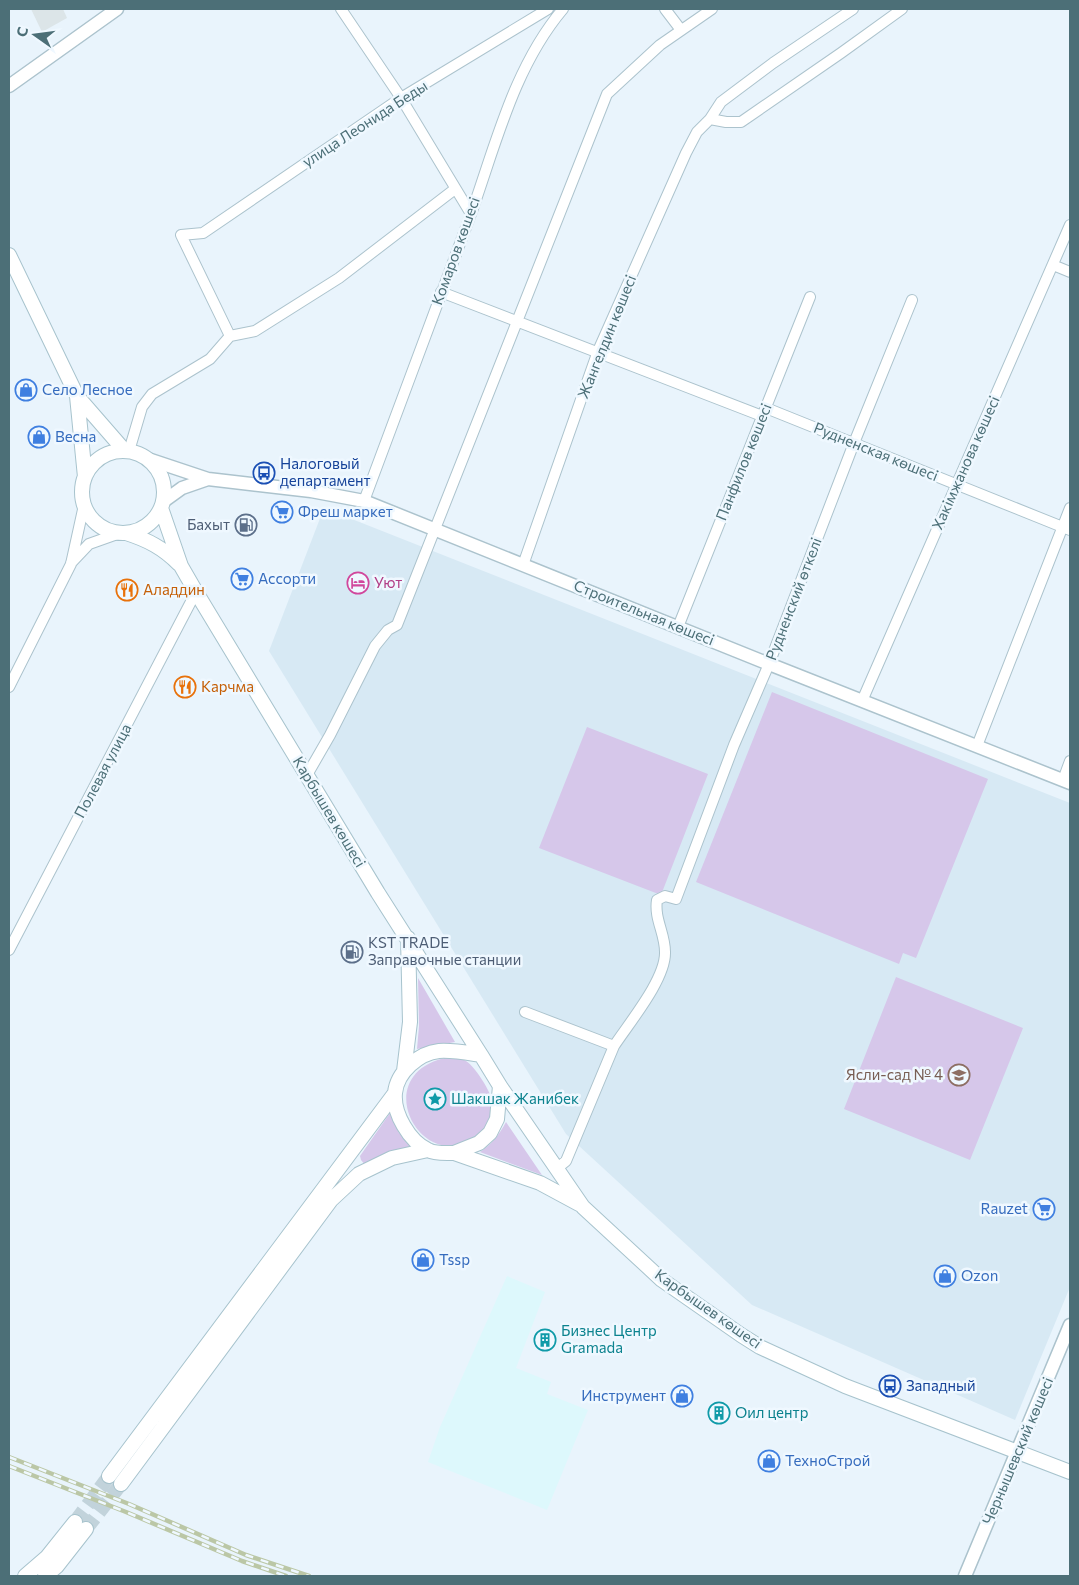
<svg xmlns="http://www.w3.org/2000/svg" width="1079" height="1585" viewBox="0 0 1079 1585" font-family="Commissioner,sans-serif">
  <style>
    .residential { fill: #d7e9f4 }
    .commercial { fill: #ddf8fc }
    .industrial { fill: #dce5e8 }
    .green { fill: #d6c7ea }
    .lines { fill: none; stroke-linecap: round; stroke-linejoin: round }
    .secondary-tunnel { stroke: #c2d3db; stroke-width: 14; stroke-dasharray: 14 7; stroke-linecap: butt }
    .minor-casing { stroke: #acc3cd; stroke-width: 12 }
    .tertiary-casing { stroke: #acc3cd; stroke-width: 15 }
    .secondary-casing { stroke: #a7c3cd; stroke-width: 16 }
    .minor { stroke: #fff; stroke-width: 10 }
    .tertiary { stroke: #fff; stroke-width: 12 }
    .secondary { stroke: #fff; stroke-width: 14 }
    .rail-casing { stroke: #bbc7a6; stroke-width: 4.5 }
    .rail { stroke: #eff8ff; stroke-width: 2.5; stroke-dasharray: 8; stroke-linecap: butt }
    .labels { text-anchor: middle; stroke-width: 5; stroke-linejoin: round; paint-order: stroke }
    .street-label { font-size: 15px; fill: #4c6f77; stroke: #eff8ff }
    .shop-label { font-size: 15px; fill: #366cbe; stroke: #eff8ff; text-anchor: start }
    .transit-label { font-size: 15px; fill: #164399; stroke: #eff8ff; text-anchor: start }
    .service-label { font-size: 15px; fill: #4e5e75; stroke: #eff8ff; text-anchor: end }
    .hotel-label { font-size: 15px; fill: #b23c85; stroke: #eff8ff; text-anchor: start }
    .food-label { font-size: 15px; fill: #c56008; stroke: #eff8ff; text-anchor: start }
    .education-label { font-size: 15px; fill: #785e54; stroke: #eff8ff; text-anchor: end }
    .culture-label { font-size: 15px; fill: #0d838f; stroke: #eff8ff; text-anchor: start }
  </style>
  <rect width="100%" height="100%" fill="#e9f4fc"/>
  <path class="residential" d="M324,508L1070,803V1287L1015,1420L752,1305L566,1134L269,651Z"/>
  <path class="commercial" d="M507,1276L545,1292L516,1368L551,1382L547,1394L588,1410L547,1510L428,1462L440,1427Z"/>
  <path class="industrial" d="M31,9H63L67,18L42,32Z"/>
  <path class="green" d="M772,692L988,779L916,958L903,953L899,964L696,882Z
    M587,727L708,774L661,895L539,848Z
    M896,977L1023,1028L970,1160L844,1109Z
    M418,978L455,1042L417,1049L419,1026Z
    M449,1057C453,1058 459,1058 464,1060C474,1064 492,1093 493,1104C493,1112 489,1123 484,1129C429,1189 360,1074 449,1057Z
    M390,1113L399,1133L411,1147L366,1166L361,1160L360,1156Z
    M506,1122L542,1175L480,1152C492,1144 499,1135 506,1122Z"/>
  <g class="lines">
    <path class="secondary-tunnel" d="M75,1522L109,1476
      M86,1529L121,1484"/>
    <g class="minor-casing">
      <path id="minor" d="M341,9L401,98L471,214
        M665,9L681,30
        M710,119L726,122H741L841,53L902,9
        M1053,265L1070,272
        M441,292L762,416
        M230,336L181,235L203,233L401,98L548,9
        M766,408L1070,530
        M129,451L142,407L152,394L210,359L230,336L255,331L339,278L455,189
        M364,501C399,405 436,310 471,214C496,144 514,67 563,9
        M71,563L89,544L120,533
        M523,565L598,351L686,153L697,132L710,119L721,102L773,63L853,9
        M678,627L810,297
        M9,687L71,564L84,505
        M862,701L1070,225
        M977,746L1070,508
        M307,775L330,735L375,646L388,630L397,625L607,94L660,45L712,9
        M1063,780L1070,761
        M9,950L196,592
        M525,1012L614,1046L566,1161L556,1169
        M614,1046C629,1023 666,979 665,952C665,933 654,919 657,900L665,896L676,899L734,745L769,664L854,443L912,300"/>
    </g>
    <g class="tertiary-casing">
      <path id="tertiary" d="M9,86L117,9
        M148,459L208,479L311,491L364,501L769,664L1070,783
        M164,501L182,488L208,479
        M965,1576L1070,1325"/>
    </g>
    <g class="secondary-casing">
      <path id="secondary" d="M9,255L77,396L124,450
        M77,396L85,477
        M82 492a41 41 0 1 1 82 0a41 41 0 1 1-82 0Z
        M161,508L181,566L196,592L378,893L481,1055
        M126,533C148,540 163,548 179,564
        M404,1071L410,1022L408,938
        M500,1086L583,1207L662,1280L741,1335L760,1347L845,1386L1070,1472
        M454,1153L479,1143L490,1133L497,1119L500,1086L481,1055C468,1053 453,1050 439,1051C419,1053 397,1072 395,1093C393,1113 409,1141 428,1150C435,1154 446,1153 454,1153L540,1183L579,1204
        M109,1476L395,1093
        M121,1484L331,1200L359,1174L392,1158L428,1150
        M25,1576L47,1557L75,1522
        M45,1576L57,1566L86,1529"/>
    </g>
    <use href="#minor" class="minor"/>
    <use href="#tertiary" class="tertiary"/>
    <use href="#secondary" class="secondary"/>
    <g class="rail-casing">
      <path id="rail" d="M9,1457L129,1504L246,1555L309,1576
        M9,1466L126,1512L242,1561L286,1576"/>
    </g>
    <use href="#rail" class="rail"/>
  </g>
  <defs>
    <g id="shop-ring" transform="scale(1.125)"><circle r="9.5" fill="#eff8ff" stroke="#3f7fe0" stroke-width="1.5"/><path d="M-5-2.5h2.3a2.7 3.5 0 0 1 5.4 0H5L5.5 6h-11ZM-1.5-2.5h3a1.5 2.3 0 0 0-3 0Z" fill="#3f7fe0"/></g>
    <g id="bus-ring" transform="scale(1.125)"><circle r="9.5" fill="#eff8ff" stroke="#1a4fb4" stroke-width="1.5"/><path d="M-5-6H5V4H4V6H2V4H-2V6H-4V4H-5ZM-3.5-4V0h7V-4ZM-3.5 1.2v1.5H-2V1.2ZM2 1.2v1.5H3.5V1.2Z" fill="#1a4fb4"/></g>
    <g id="supermarket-ring" transform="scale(1.125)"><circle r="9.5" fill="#eff8ff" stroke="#3f7fe0" stroke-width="1.5"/><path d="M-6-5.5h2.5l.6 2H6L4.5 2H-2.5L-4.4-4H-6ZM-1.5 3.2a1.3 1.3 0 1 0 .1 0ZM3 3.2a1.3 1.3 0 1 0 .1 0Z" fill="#3f7fe0"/></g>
    <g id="fuel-ring" transform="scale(1.125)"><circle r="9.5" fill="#eff8ff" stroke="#5c6f8a" stroke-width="1.5"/><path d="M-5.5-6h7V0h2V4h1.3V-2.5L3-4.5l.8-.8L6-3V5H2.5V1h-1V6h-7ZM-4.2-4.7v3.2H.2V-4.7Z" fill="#5c6f8a"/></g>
    <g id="hotel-ring" transform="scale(1.125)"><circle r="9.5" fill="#eff8ff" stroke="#d1479c" stroke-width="1.5"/><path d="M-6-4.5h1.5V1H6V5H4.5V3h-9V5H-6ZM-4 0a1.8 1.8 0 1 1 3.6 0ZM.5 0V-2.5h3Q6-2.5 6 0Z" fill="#d1479c"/></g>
    <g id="restaurant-ring" transform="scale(1.125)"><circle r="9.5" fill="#eff8ff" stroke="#e8710a" stroke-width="1.5"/><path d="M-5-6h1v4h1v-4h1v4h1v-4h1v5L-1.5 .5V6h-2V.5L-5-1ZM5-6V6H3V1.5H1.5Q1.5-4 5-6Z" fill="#e8710a"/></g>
    <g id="school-ring" transform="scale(1.125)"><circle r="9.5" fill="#eff8ff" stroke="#8d6e63" stroke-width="1.5"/><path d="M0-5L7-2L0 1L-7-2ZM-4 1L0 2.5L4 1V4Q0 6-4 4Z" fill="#8d6e63"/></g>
    <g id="sight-ring" transform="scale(1.125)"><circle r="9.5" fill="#eff8ff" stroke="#0f9aa8" stroke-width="1.5"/><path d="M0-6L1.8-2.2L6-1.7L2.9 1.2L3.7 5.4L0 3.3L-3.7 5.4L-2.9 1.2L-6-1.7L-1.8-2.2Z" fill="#0f9aa8"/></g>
    <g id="building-ring" transform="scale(1.125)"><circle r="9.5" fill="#eff8ff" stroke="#0f9aa8" stroke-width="1.5"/><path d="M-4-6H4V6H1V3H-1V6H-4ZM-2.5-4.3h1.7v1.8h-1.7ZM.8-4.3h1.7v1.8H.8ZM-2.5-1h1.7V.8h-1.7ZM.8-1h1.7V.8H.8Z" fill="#0f9aa8"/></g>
  </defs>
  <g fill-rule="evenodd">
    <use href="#shop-ring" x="26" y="390"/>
    <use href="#shop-ring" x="39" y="437"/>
    <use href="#bus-ring" x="264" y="473"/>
    <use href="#supermarket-ring" x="282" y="512"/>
    <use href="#fuel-ring" x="246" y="525"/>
    <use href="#supermarket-ring" x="242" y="579"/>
    <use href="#hotel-ring" x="358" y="583"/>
    <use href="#restaurant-ring" x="127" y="590"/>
    <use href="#restaurant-ring" x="185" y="687"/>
    <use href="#fuel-ring" x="352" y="952"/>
    <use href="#school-ring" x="959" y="1075"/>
    <use href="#sight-ring" x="435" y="1099"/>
    <use href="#supermarket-ring" x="1044" y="1209"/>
    <use href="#shop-ring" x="423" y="1260"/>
    <use href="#shop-ring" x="945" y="1276"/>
    <use href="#building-ring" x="545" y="1340"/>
    <use href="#bus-ring" x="890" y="1386"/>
    <use href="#shop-ring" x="682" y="1396"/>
    <use href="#building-ring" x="719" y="1413"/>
    <use href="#shop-ring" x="769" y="1461"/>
  </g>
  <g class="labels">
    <g class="street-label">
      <text transform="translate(365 124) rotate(-33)" y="5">улица Леонида Беды</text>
      <text transform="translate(456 251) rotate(-70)" y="5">Комаров көшесі</text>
      <text transform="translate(607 337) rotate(-68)" y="5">Жангелдин көшесі</text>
      <text transform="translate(876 452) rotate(22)" y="5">Рудненская көшесі</text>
      <text transform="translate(744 462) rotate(-68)" y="5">Панфилов көшесі</text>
      <text transform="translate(966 463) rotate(-66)" y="5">Хакімжанова көшесі</text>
      <text transform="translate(794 599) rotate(-69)" y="5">Рудненский өткелі</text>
      <text transform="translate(644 613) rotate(22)" y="5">Строительная көшесі</text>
      <text transform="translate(103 771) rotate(-62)" y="5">Полевая улица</text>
      <text transform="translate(329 812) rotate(59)" y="5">Карбышев көшесі</text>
      <text transform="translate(708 1309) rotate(35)" y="5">Карбышев көшесі</text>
      <text transform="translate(1018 1451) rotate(-67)" y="5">Чернышевский көшесі</text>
    </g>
    <g class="shop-label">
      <text x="42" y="395">Село Лесное</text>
      <text x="55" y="442">Весна</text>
      <text x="298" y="517">Фреш маркет</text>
      <text x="258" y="584">Ассорти</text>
      <text x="1028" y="1214" text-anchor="end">Rauzet</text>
      <text x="439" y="1265">Tssp</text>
      <text x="961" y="1281">Ozon</text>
      <text x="666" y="1401" text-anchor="end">Инструмент</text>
      <text x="785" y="1466">ТехноСтрой</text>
    </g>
    <g class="transit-label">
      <text x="280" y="469">Налоговый<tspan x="280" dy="17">департамент</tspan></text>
      <text x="906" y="1391">Западный</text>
    </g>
    <g class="service-label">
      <text x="230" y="530">Бахыт</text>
      <text x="368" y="948" text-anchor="start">KST TRADE<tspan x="368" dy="17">Заправочные станции</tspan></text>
    </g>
    <g class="hotel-label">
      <text x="374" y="588">Уют</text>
    </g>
    <g class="food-label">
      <text x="143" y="595">Аладдин</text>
      <text x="201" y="692">Карчма</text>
    </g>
    <g class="education-label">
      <text x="943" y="1080">Ясли-сад № 4</text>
    </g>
    <g class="culture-label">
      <text x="451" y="1104">Шакшак Жанибек</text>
      <text x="561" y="1336">Бизнес Центр<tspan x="561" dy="17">Gramada</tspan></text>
      <text x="735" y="1418">Оил центр</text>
    </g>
  </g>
  <rect width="1079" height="1585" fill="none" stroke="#4c6f77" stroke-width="20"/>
  <g transform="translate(35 35) rotate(284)" stroke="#eff8ff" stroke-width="4" paint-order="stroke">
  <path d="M0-4L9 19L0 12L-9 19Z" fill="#4c6f77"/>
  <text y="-8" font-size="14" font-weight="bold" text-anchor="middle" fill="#4c6f77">С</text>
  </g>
</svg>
